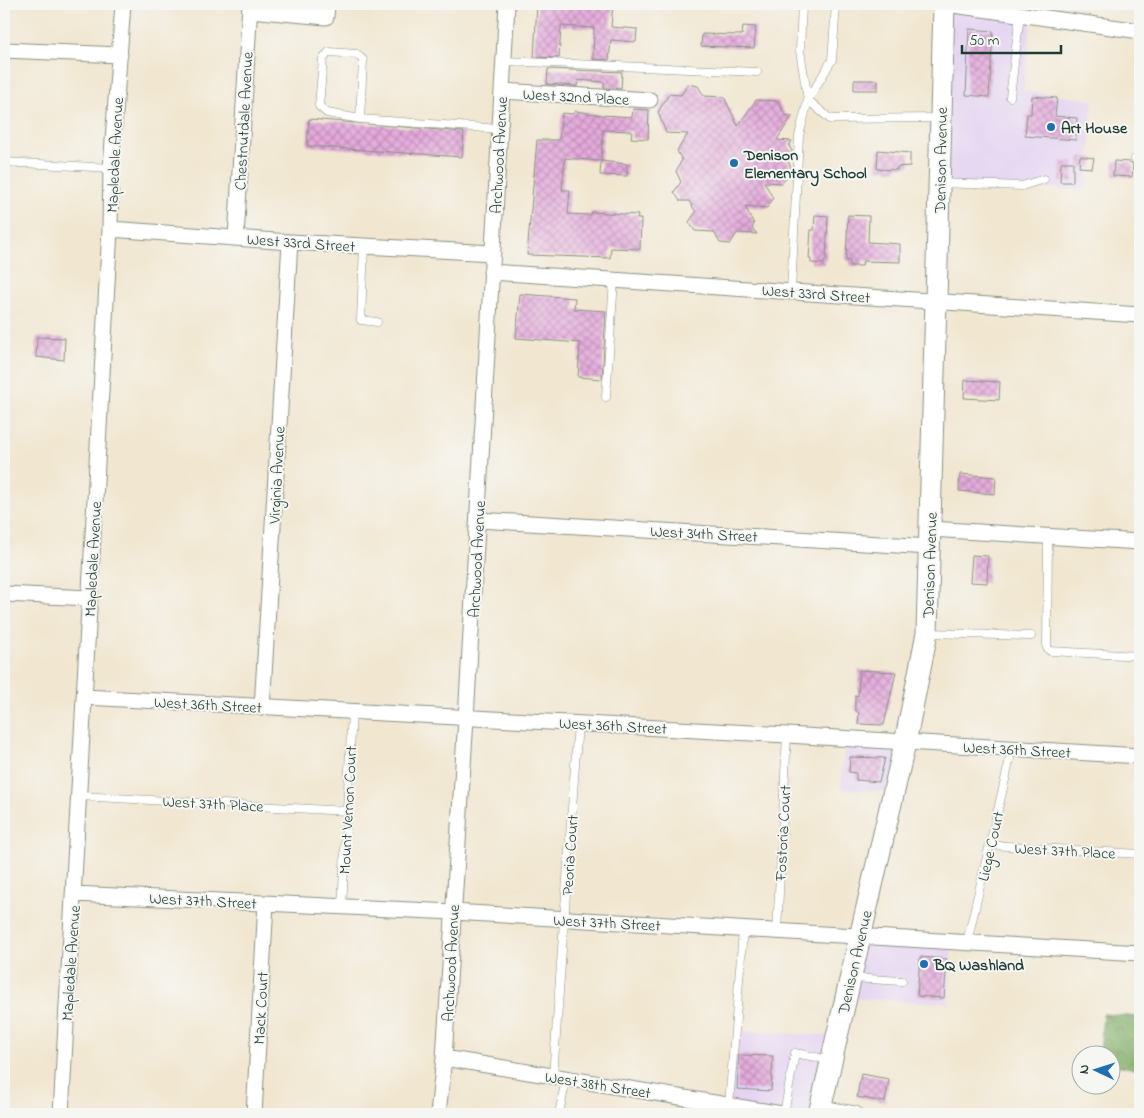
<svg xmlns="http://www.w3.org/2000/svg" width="1144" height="1118" viewBox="0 0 1144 1118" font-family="'Indie Flower',sans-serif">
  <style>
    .built { fill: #e4d3f2 }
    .forest { fill: url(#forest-crowns); stroke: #4f744c }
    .building { fill: url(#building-cross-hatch) }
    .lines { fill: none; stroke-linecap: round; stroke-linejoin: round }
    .service-casing { stroke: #889282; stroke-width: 9 }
    .minor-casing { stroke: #889282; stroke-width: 17 }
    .secondary-casing { stroke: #889282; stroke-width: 23 }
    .service { stroke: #fff; stroke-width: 8 }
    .minor { stroke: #fff; stroke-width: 15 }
    .secondary { stroke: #fff; stroke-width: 21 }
    .poi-dot { fill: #1f6fb2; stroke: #f6f6f2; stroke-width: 2 }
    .labels { text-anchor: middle; stroke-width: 4; stroke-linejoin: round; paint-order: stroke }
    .street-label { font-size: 16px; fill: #1f3d34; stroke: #f6f6f2 }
    .poi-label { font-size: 16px; font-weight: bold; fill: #1f3d34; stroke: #f6f6f2; text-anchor: start }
  </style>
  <defs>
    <pattern id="forest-crowns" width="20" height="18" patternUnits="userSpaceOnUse" patternTransform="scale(1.25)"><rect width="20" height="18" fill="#7fab63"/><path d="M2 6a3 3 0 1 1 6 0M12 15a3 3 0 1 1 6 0" fill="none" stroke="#678c52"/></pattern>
    <pattern id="building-cross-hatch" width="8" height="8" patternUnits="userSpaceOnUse" patternTransform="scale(1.25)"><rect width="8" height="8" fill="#e5aadc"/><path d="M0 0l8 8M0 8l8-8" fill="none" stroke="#b98cb3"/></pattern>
  </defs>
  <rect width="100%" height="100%" fill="#f6f6f2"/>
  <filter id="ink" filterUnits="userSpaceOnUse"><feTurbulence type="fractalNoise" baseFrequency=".02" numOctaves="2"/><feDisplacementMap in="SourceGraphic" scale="10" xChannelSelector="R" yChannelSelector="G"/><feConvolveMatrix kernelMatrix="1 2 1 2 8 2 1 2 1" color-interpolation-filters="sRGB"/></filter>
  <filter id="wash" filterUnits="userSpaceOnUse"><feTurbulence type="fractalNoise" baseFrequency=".0096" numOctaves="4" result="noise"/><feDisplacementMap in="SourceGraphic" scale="20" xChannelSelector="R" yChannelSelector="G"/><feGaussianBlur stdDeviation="1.12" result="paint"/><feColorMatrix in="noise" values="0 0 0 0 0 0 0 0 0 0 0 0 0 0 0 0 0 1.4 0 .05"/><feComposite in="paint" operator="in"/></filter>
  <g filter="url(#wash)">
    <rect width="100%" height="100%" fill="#f1e7d1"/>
    <path class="built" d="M944,4L1032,16L1023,91L1093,100L1087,190L940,183Z
      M845,738L905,743L894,792L841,789Z
      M859,937L952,941L948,1003L846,998Z
      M735,1031L837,1036L821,1107L855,1114H782L729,1105Z"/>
    <path class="forest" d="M1103,1014L1140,1017V1070L1112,1064V1056L1100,1055Z"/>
    <g id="blocks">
      <path class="building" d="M537,4H613L611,27L637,29L636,42L611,40L609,60L593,59L594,28L561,26L559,58L534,57Z
        M743,26L756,27L754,48L701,46L702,34L742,35Z
        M969,29L993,31L989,97L966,95Z
        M548,69L622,72L621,89L604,88V82L578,80L577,86L547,84Z
        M854,80H878V90H854Z
        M688,84L698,86L704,96L724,97L738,126L756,100L778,101L785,115L792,116L777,140L792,141L789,146L792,151L787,159L792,170L782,183L764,182L773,198L767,208L745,206L754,224L752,228L757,234L737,233L730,244L720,243L714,232L695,231L689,222L696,212L689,201H680L674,192L681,182L676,171L682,160L677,151L688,134L666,133L658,112L669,94L681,95Z
        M1032,96L1057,98L1055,116L1077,118L1076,140L1025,136L1027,114H1031Z
        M633,109L649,110L648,139L631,138L632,131L603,130L601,161L565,158L562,190H570L568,214L591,215V212L638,215L637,219H641L640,249L611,248L610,258L527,255L537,140H559L562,113L572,114L575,111L602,115L632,117Z
        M309,119L464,132L462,157L307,146Z
        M878,150L910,153V166L897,167V170L877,169Z
        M1080,156L1094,158L1092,168L1079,167Z
        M601,161L627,164V176L600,175Z
        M1114,161L1130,162L1133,164L1132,177L1113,176Z
        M1061,162H1073V182H1060Z
        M815,215L828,216L826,260H824V264L811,263V259H809L811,230H814Z
        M848,215L869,216L868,242L900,244V262L863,261L862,266H850V261L846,260Z
        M520,294L575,298L574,309L606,311L602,379L578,377L580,343L516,338Z
        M37,337L65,338L64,360L36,357Z
        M965,380L1000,382L999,400L964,398Z
        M960,474L996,477L995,494L959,491Z
        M972,555L988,556L987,583L970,582Z
        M859,670L896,672L884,725L858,724L859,713L855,710V695L858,696Z
        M850,757L885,758L879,782L856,780V773L849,772Z
        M920,957L947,959L944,998L917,996Z
        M739,1055L773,1056L771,1091L737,1089Z
        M861,1074L889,1079L885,1102L857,1097Z"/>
    </g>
  </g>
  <g filter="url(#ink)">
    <use href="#blocks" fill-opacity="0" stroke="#889282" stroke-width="1"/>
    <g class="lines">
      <g class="service-casing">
        <path id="service" d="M802,4L800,51L808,100L830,119L939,118
          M504,61L757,72
          M1010,97L1020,14
          M360,119L363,60L357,54L329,52L323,59L319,106L327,113L360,119L500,129
          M1135,159H1140
          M4,162L111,168
          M940,183L1022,186L1044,179
          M364,246L361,320L377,322
          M791,291L799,136L808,100L832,60L836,4
          M606,397L614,280
          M1048,537L1047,648L1050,651L1140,656
          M929,633L1031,636
          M79,796L347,811
          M990,845L1140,854
          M342,908L352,712
          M777,932L787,735
          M967,942L1012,750
          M852,978L902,981
          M553,1077L578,723
          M729,1105L743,931
          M559,1114L566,1079
          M706,1114L708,1102
          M784,1114L795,1053L830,1060"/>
      </g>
      <g class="minor-casing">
        <path id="minor" d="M946,4L1140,31
          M250,10L326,17L327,4
          M4,50L120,55
          M502,91L650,100
          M110,229L290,242L493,253
          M236,238L250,4
          M491,272L1140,315
          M479,520L930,547
          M930,529L1140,542
          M4,594L90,598
          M85,697L787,735L1140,756
          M262,708L290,242
          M74,894L453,912L1140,953
          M444,1058L782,1114
          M821,1108L855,1114
          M61,1114L110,229L111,168L123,4
          M254,1114L266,903
          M438,1114L444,1058L466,719L507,4"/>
      </g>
      <g class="secondary-casing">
        <path id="secondary" d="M819,1114L905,743L927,633L944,4"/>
      </g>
      <use href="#service" class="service"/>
      <use href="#minor" class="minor"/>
      <use href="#secondary" class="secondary"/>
    </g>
  </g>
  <g class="poi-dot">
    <circle cx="1051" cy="127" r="5"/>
    <circle cx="734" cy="163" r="5"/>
    <circle cx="924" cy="964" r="5"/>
  </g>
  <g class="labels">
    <g class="street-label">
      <text transform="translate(576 96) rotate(3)" y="6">West 32nd Place</text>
      <text transform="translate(243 121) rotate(-87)" y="6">Chestnutdale Avenue</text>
      <text transform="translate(114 155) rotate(-87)" y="6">Mapledale Avenue</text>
      <text transform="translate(498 155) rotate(-87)" y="6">Archwood Avenue</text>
      <text transform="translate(940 160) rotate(-89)" y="6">Denison Avenue</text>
      <text transform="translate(301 242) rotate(4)" y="6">West 33rd Street</text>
      <text transform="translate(816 293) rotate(4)" y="6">West 33rd Street</text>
      <text transform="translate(276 475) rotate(-87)" y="6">Virginia Avenue</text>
      <text transform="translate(704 533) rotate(3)" y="6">West 34th Street</text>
      <text transform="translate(92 559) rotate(-87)" y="6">Mapledale Avenue</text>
      <text transform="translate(476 559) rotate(-87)" y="6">Archwood Avenue</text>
      <text transform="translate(929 565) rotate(-88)" y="6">Denison Avenue</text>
      <text transform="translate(208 704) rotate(3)" y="6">West 36th Street</text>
      <text transform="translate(613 725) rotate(3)" y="6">West 36th Street</text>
      <text transform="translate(1017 749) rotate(3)" y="6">West 36th Street</text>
      <text transform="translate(213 803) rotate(3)" y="6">West 37th Place</text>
      <text transform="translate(347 810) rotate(-87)" y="6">Mount Vernon Court</text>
      <text transform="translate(782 833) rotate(-87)" y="6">Fostoria Court</text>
      <text transform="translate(990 846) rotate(-77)" y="6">Liege Court</text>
      <text transform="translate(1065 850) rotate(3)" y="6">West 37th Place</text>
      <text transform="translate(569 855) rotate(-86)" y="6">Peoria Court</text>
      <text transform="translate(203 900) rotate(3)" y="6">West 37th Street</text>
      <text transform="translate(607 922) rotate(3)" y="6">West 37th Street</text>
      <text transform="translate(854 962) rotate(-77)" y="6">Denison Avenue</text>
      <text transform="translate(70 963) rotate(-86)" y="6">Mapledale Avenue</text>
      <text transform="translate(450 963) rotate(-87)" y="6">Archwood Avenue</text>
      <text transform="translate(260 1008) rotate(-87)" y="6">Mack Court</text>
      <text transform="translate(598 1084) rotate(9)" y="6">West 38th Street</text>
    </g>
    <g class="poi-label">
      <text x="1061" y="133">Art House</text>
      <text x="744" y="160">Denison<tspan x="744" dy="18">Elementary School</tspan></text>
      <text x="934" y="970">BQ Washland</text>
    </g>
  </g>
  <rect width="1144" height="1118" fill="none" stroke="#f6f6f2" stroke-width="20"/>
  <g transform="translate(1096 1070) rotate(274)"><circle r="24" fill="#f6f6f2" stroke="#a0aca6"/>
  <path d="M0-4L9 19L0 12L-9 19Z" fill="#1f6fb2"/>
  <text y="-8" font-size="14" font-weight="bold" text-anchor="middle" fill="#1f3d34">N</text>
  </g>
  <path d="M962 45v8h99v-8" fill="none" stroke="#1f3d34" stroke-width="2.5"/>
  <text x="969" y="45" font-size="15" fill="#1f3d34" stroke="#f6f6f2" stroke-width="4" paint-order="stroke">50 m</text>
</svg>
